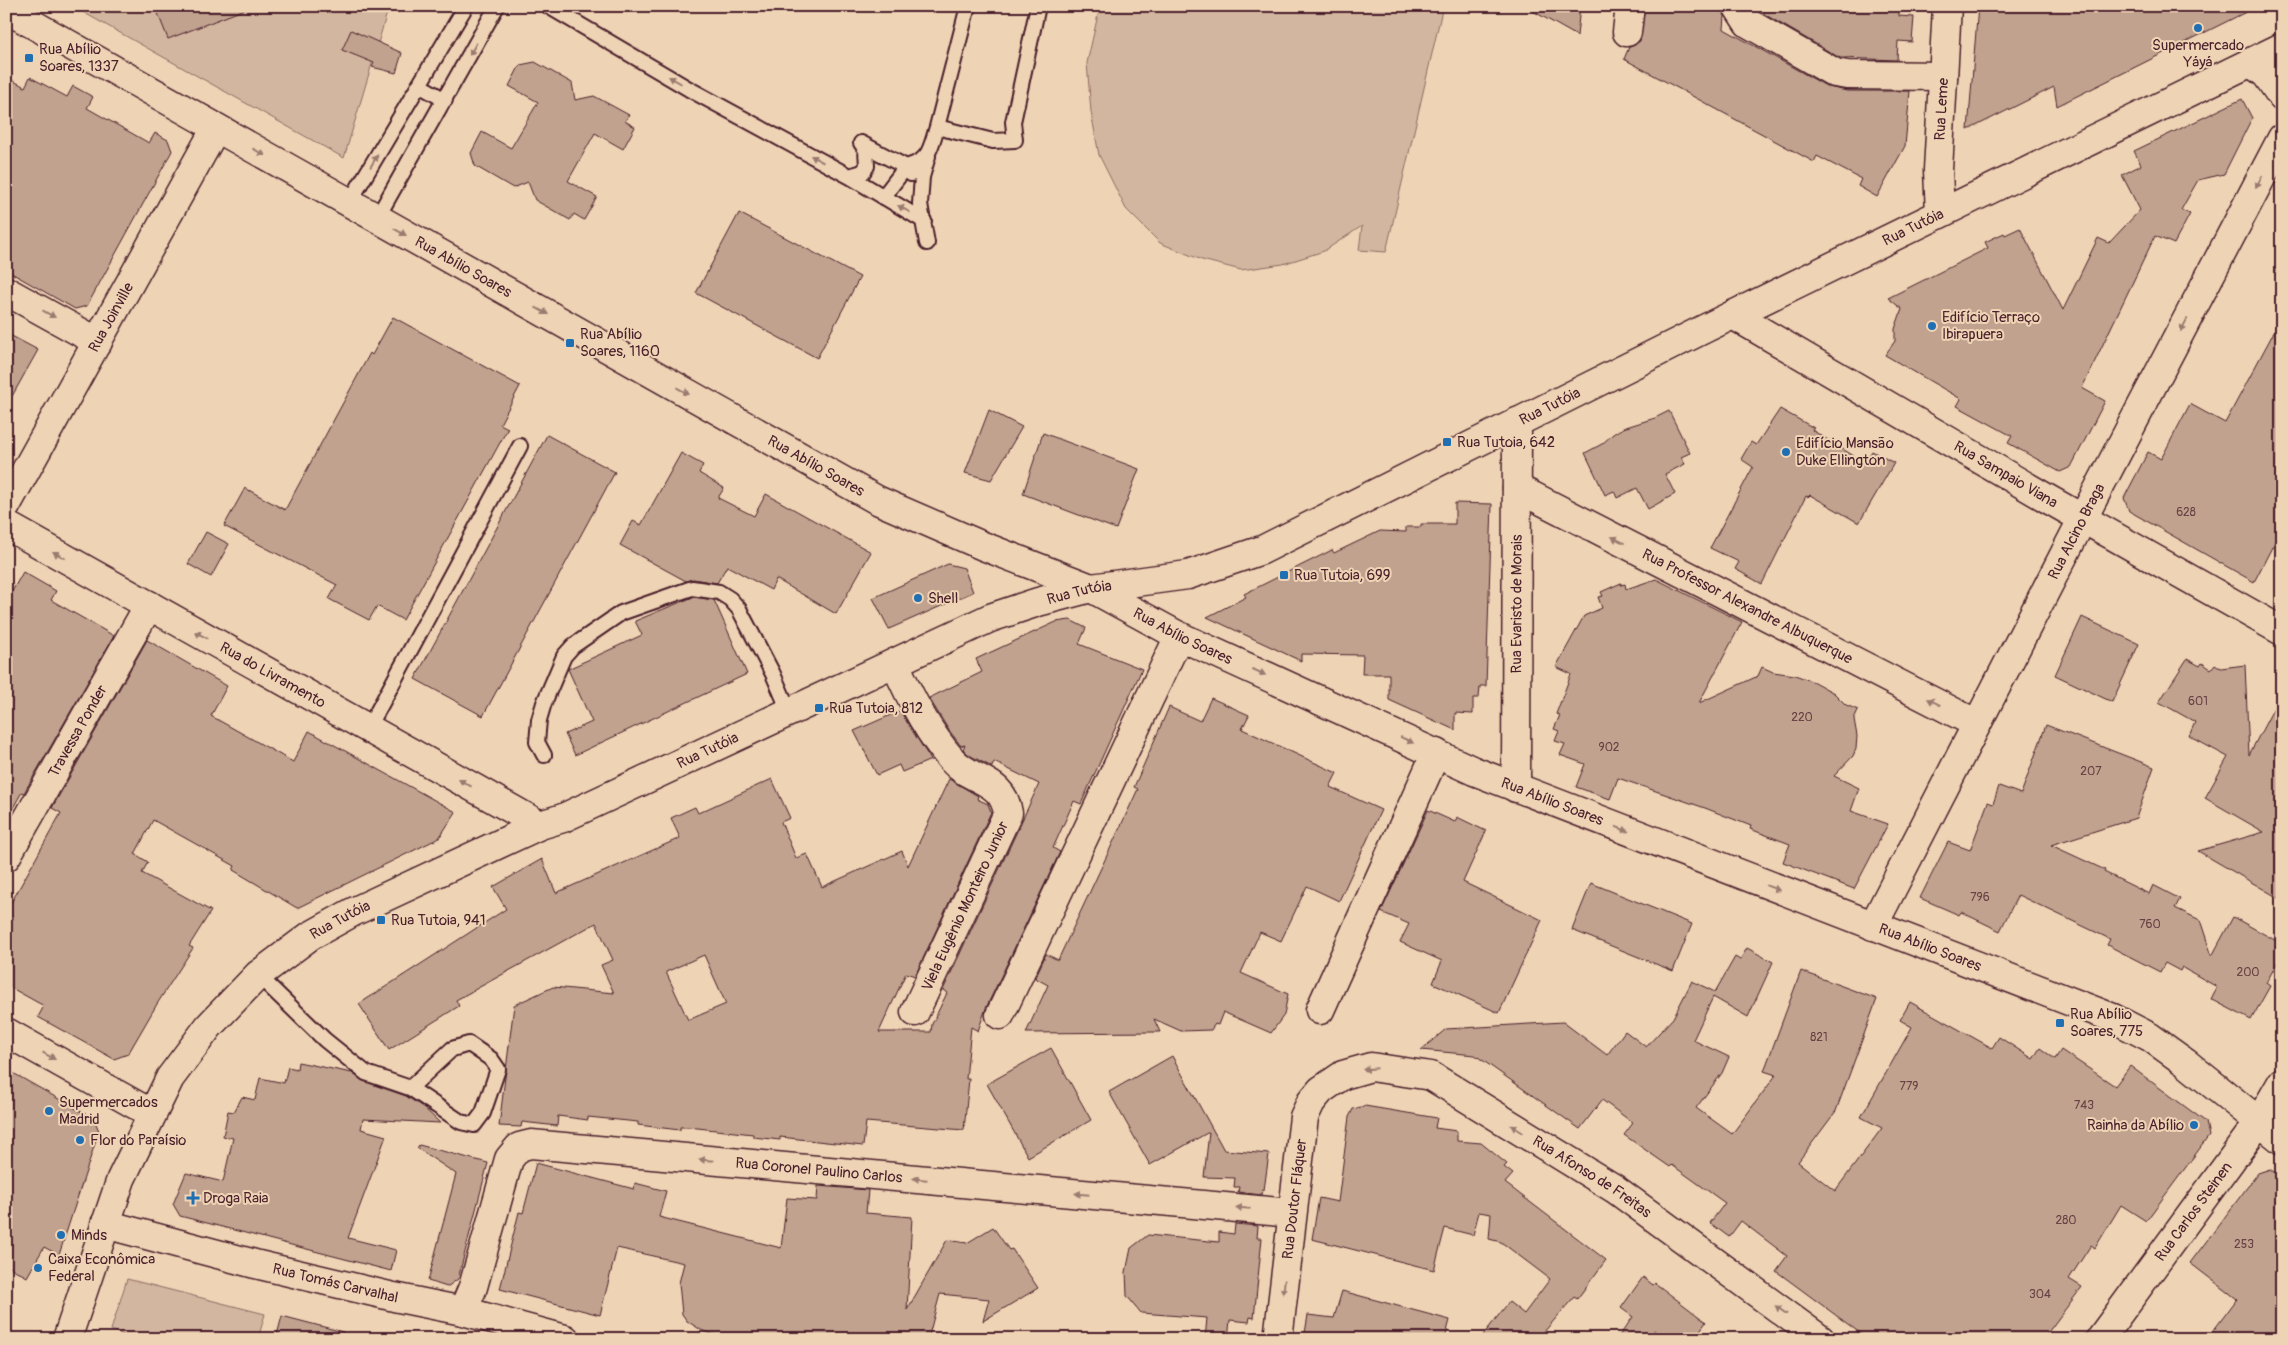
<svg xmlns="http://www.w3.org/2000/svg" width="2288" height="1345" viewBox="0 0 2288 1345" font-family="Pangolin,sans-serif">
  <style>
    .green { fill: #d3b69f; stroke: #8e6a65 }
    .building { fill: #c0a28e; stroke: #4a1f2b; fill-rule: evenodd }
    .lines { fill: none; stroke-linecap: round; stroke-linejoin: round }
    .service-casing { stroke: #4a1f2b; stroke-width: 18 }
    .minor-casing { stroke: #4a1f2b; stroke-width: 31 }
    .tertiary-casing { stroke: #4a1f2b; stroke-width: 31 }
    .service { stroke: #eed4b5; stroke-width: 14 }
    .minor { stroke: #eed4b5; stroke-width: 28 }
    .tertiary { stroke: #eed4b5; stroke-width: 28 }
    .oneway { fill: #9c7a70 }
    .poi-dot { fill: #1f6fb2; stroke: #eed4b5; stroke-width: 2 }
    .labels { text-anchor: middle; stroke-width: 4; stroke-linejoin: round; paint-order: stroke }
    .number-label { font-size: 12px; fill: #684044 }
    .poi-label { font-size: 15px; fill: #4a1f2b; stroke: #eed4b5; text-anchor: start }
    .street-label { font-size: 15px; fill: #4a1f2b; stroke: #eed4b5 }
  </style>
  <rect width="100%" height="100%" fill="#eed4b5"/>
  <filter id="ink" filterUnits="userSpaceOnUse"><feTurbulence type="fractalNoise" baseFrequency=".02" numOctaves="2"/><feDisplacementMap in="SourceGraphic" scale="10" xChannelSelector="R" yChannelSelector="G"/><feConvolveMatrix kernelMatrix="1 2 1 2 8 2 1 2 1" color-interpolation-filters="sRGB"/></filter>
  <g filter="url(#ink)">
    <path class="green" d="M72,6H389L344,158Z
      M1100,6H1443L1386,252L1359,250L1362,226L1324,251L1283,264L1241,270L1202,260L1160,243L1126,209L1099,155L1091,112L1087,63Z
      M127,1279L265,1314L258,1339H133L111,1330Z"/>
    <path class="building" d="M155,6H248V8L168,39Z
      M1524,6H1580L1577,36Z
      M1645,6H1721L1725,16L1724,29L1828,87L1847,91H1910L1905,146L1877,197L1858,186L1861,179L1817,156L1814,162L1624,59L1629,47L1640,41Z
      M1765,6H1899V16L1914,17L1912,42L1898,41L1897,60L1840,58L1764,14Z
      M1978,6H2258L2057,106L2054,87L1968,130Z
      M351,30L402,53L396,73L372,67L374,63L342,50Z
      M535,62L572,83L575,100L594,96L629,115L625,121L635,127L623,149L595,133L568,181L597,197L584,220L574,214L570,220L535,200L528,182L513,188L475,166L471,153L482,132L511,148L538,102L509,86L520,65Z
      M6,77L25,87L30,77L67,97L73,86L93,97L87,108L149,143L155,133L168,140L172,151L87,306L75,309L6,270Z
      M2242,99L2252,118L2224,174L2198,180L2181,210L2190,214L2174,244L2155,236L2082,388L2105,401L2071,467L2060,472L2008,443L2012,436L1957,406L1961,399L1885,355L1895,341V329L1902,309L1888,298L1988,248L1985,242L2004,233L2005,235L2020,228L2063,310L2098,238L2109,243L2140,210L2122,175L2141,165L2134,151Z
      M739,213L860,277L817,358L696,293Z
      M393,317L520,386L500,424L508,428L403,620L377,606L369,620L329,599L337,585L224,526L245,488L285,510L370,353L372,355Z
      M2282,317V528L2254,582L2129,511L2124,498L2148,452L2161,459L2190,404L2225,423Z
      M6,333L38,350L6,407Z
      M1780,409L1814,428L1812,430L1865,463L1872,451L1894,463L1859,523L1810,495L1808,497L1806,496L1762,584L1735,569L1739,562L1710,548L1753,467L1741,459L1751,442L1756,445Z
      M989,410L1022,427L991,480L965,473Z
      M1669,411L1690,453L1681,457L1685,464L1665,474L1675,494L1648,509L1637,488L1617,498L1614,491L1605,495L1585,453L1602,444L1613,434L1623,428L1655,418Z
      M1043,433L1139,469L1116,529L1023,494Z
      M547,435L615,472L483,716L415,679Z
      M681,453L703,465L699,473L724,488L718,498L754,516L766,494L871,552L836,614L776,579L771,590L727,566L717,583L693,579L686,581L620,545L633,521L641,525Z
      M1455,503L1492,504L1486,686H1480L1479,698H1473V714L1455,713V730L1389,700V674H1362L1363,655L1301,654V661L1207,617L1246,597L1244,594L1332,550L1334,553L1380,531L1406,532V527H1421V524H1455Z
      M206,532L229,544L211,577L188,564Z
      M948,564L964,568L973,592L889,629L873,598Z
      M23,572L56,591L51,600L114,636L24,793L22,792L6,820V602Z
      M1656,579L1742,622L1699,703L1758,676L1762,667L1773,672L1795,675L1814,682L1834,693L1846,705L1858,710L1854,719L1857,736L1856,749L1853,756L1834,776L1859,788L1851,811L1888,824L1854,889L1783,862L1790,844L1750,829L1751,826L1705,808L1618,778L1610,799L1576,787L1585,764L1560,755L1565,744L1555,741L1559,731L1554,729L1560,715L1556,714L1571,674L1556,667L1584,616L1602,608L1598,597L1603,596L1601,592L1621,583V585L1625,584L1626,589Z
      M693,597L714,600L747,674L575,755L565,734L592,722L568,669L642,635L635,621Z
      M2082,617L2139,644L2112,702L2055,675Z
      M1070,620L1086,628L1079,644L1142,669L1081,804L1074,801L1053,848L1060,852L986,1008L978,1031L971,1027L966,1079H969L964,1130L866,1122L863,1146L780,1137V1140L753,1137V1134L688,1127H680V1130L663,1128L638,1125V1122L588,1117V1120L558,1116L557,1126L522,1122L521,1127L499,1126L514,1005L553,987L614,993L601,965L613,960L596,923L456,1000L459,1006L389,1050L359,1004L506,909L493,887L542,859L556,893L680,838L671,818L695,807L698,813L772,779L790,818L781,822L796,858L807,854L822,887L902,851L908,866L949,779L978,796L977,799L988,804L991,812L915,976L906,973L879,1032H931L932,1024L947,993L943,990L1039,784L994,762L992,767L969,755L963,749L965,745L961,746L948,729L929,698L982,672L976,659L1056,622ZM704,955L726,1004L688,1020L666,972Z
      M147,640L227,686L211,716L293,762L309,731L456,812L439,838L297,908L233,870L235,866L153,820L135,854L148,862L142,873L211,911L189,946L193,948L157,1004L128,1054L114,1059L38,1017L44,1006L6,985V912L61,813L52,808Z
      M2187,659L2200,666L2202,663L2211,669L2215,664L2221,668L2245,665L2249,755L2282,692V900L2198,851L2264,832L2205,798L2228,757L2189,736L2195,722L2159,702Z
      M1211,698L1249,715L1242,729L1337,773L1330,787L1381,810L1339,901L1307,886L1281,941L1260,932L1241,973L1288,994L1284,1015L1271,1033L1223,1012L1218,1025L1215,1024L1211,1030L1181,1031L1154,1019L1160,1032L1026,1033L1048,985L1035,978L1046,954L1058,960L1138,789L1134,787L1169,707L1200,721Z
      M900,711L931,760L902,772L899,765L877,775L854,731Z
      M2046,725L2154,767L2136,818L2051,845L2105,870L2104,872L2149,894L2153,885L2180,899L2175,908L2200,920L2212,956L2233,917L2282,944V954L2266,983L2270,986L2251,1020L2211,999L2217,987L2182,967L2180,971L2165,963L2160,972L2107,945L2110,939L2018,895L2000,931L1961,912L1959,915L1920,898L1948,842L1970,850L1988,802L1993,804L1999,786L2021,794Z
      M1428,810L1455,822L1457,817L1486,831L1463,882L1542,920L1499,1013L1433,983L1442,961L1400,942L1409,924L1381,912Z
      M1591,883L1692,924L1673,971L1572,930Z
      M1747,948L1773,962L1748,1017L1713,997L1693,1040L1729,1057L1722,1073L1696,1108L1732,1134L1776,1075L1764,1071L1801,971L1877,999L1836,1111L1798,1162L1835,1191L1882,1128L1861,1117L1912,1027L1900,1020L1910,1002L1992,1048L1999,1037L2033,1059L2040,1048L2055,1059L2061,1050L2115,1086L2130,1066L2206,1122L2209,1136L2146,1221L2121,1205L2095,1248L2091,1245L2069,1279L2082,1287L2043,1339H1868L1776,1271L1787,1256L1741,1221L1729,1237L1710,1223L1725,1203L1672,1165L1670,1167L1624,1135L1633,1123L1602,1100L1580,1129L1475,1055L1421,1050L1446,1029L1563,1022L1607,1055L1625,1031L1646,1047L1673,1018L1692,981L1715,992L1735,957L1740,960Z
      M1051,1048L1091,1120L1028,1157L987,1084Z
      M1172,1056L1224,1150L1269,1154L1264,1190L1262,1189L1261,1195L1238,1192L1239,1187H1234L1235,1178L1204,1177L1209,1132L1150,1165L1109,1092Z
      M298,1062L352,1073L363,1081L406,1096L423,1107L440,1123L363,1119L361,1129L386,1136L348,1238L396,1250L391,1271L180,1216L173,1204L186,1173L223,1182L233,1138L223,1136L228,1111L234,1112L242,1097L255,1100L260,1078L284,1083L288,1067L297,1069Z
      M6,1069L94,1119L99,1131L59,1255L44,1247L27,1277L6,1265Z
      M1365,1106L1437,1118L1435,1128L1457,1131V1141L1481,1143L1507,1164L1504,1167L1513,1174L1505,1183L1606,1260L1577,1299L1574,1297L1538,1339H1480L1509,1302L1524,1314L1550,1279L1501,1242L1489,1239L1491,1214L1479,1212L1473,1235L1445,1228L1434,1270L1312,1239L1319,1198L1338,1202L1349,1117L1353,1109Z
      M419,1145L488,1163L458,1279L447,1287L428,1281L456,1174L417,1148Z
      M536,1163L634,1189L635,1183L666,1191L659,1217L781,1248L787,1198L817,1200L818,1186L868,1190L866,1213L912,1217L907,1310L947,1240L967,1243L993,1227L1009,1250L1012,1249L1038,1288L983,1321L989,1299L940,1294L928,1339H725L701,1330L687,1321L682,1314L679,1283L684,1263L617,1248L600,1315L500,1289L519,1212L523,1213Z
      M2270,1169L2282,1178V1339H2207L2237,1299L2190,1263L2258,1173Z
      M1235,1224L1258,1226L1257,1238H1262L1254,1318L1250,1317L1249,1322L1230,1320L1228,1339H1205L1207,1318L1141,1313L1127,1296L1126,1272L1131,1248L1148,1235L1219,1242V1232L1234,1234Z
      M1643,1277L1653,1285L1655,1283L1706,1322L1694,1339H1665L1654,1330L1647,1339H1617L1633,1317L1621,1308Z
      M1342,1291L1450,1320L1445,1339H1304L1308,1315L1334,1318Z
      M282,1316L343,1332L342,1339H276Z"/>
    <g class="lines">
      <g class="service-casing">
        <path id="service" d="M548,6L689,89L849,176L863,172L867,166L866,150L861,143
          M968,6L937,127L993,141L1015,140L1013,122L1038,6
          M419,85L445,100
          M861,143L906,167C930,161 930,149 937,127
          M849,176L924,221
          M883,197L906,167L911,174
          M349,203L466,6
          M377,218L497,6
          M927,243L920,204L922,177L928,156
          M368,729L520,446
          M544,755L537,742L539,720L544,703L564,656L573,646L621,613L692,588L719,592L730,599L739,609L773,674L789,711
          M258,975L325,1040L366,1073L410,1088L461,1122L474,1125L483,1113L498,1069L491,1059L469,1044L452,1049L410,1088"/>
      </g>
      <g class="minor-casing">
        <g id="minor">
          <path d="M1737,6L1748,23L1835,73L1847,75L1943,76"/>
          <path d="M1627,32L1630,6"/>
          <path id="s1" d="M1940,213L1938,170L1947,6"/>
          <path d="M6,291L98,342"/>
          <path id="s2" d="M1733,315L2048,499L2282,631"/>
          <path id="s3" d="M1517,488L1977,724"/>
          <path id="s4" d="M6,506L216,128"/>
          <path id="s5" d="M6,525L540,825"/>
          <path d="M895,663C910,698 927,731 952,760C971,782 1003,778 1008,813L915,1012"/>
          <path id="s6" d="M1516,788L1517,422"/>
          <path id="s7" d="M6,857L149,605"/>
          <path id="s8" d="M1873,926L2083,518L2282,138"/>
          <path d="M1320,1010L1436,753"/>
          <path d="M1000,1015L1179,636"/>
          <path d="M6,1032L152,1114"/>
          <path id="s9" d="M105,1224L255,1264L394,1297L463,1311L565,1339"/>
          <path id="s10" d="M463,1311L473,1287L509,1159L519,1147L531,1144L1292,1213"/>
          <path id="s11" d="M1278,1339L1304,1117L1311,1102L1321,1090L1343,1075L1371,1067L1431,1076L1615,1189L1820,1339"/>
          <path id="s12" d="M2100,1339L2259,1122L2282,1082"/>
        </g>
      </g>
      <g class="tertiary-casing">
        <g id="tertiary">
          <path id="s13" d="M6,9L877,500L983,546L1091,588L1179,636L1474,771L2113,1018L2150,1037L2186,1063L2282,1140"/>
          <path d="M2250,62L2266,74L2282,97"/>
          <path id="s14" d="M67,1339L121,1179L170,1078L209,1026L258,975L310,936L353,912L540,825L563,818L990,618L1038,602L1091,588L1188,575L1262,550L1706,328L2282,47"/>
        </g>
      </g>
      <use href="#service" class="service"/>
      <use href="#minor" class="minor"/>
      <use href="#tertiary" class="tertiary"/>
    </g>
    <defs><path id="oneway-solid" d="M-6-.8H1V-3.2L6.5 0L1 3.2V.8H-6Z" transform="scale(1.25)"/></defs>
    <g class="oneway">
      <use href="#oneway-solid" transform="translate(473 49) rotate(119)"/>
      <use href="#oneway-solid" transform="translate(675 80) rotate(-150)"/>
      <use href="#oneway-solid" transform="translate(259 152) rotate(29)"/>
      <use href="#oneway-solid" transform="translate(817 159) rotate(-151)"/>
      <use href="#oneway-solid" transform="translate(374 161) rotate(-59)"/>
      <use href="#oneway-solid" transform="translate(2259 182) rotate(118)"/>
      <use href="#oneway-solid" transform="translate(904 209) rotate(-150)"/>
      <use href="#oneway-solid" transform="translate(400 232) rotate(29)"/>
      <use href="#oneway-solid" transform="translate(542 311) rotate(29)"/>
      <use href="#oneway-solid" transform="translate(49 314) rotate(29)"/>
      <use href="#oneway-solid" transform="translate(2184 325) rotate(118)"/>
      <use href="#oneway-solid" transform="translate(683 391) rotate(29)"/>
      <use href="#oneway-solid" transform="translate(1618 540) rotate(-153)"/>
      <use href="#oneway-solid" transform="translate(59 555) rotate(-151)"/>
      <use href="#oneway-solid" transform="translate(201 635) rotate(-151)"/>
      <use href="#oneway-solid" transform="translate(1259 672) rotate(25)"/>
      <use href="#oneway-solid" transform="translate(1934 702) rotate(-153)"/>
      <use href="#oneway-solid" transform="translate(1407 740) rotate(25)"/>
      <use href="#oneway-solid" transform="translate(465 783) rotate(-151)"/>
      <use href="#oneway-solid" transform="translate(1622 829) rotate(21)"/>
      <use href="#oneway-solid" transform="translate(1773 888) rotate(21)"/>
      <use href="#oneway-solid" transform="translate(49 1056) rotate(29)"/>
      <use href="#oneway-solid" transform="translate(1370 1069) rotate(175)"/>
      <use href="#oneway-solid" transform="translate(1517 1129) rotate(-148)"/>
      <use href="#oneway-solid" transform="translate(706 1160) rotate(-175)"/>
      <use href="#oneway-solid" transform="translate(920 1179) rotate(-175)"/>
      <use href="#oneway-solid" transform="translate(1082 1194) rotate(-175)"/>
      <use href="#oneway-solid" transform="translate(1243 1208) rotate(-175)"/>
      <use href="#oneway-solid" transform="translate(1284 1287) rotate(96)"/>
      <use href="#oneway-solid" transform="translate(1781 1310) rotate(-144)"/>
    </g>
  </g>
  <g class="poi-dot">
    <circle cx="2198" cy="28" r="5"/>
    <rect x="24" y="53" width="10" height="10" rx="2.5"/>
    <circle cx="1932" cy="326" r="5"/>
    <rect x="565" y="338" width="10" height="10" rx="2.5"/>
    <rect x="1442" y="437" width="10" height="10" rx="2.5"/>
    <circle cx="1786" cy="452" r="5"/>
    <rect x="1279" y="570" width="10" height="10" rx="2.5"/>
    <circle cx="918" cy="598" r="5"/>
    <rect x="814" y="703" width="10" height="10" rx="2.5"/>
    <rect x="376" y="915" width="10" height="10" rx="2.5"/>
    <rect x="2055" y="1018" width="10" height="10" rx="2.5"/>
    <circle cx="49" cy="1111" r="5"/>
    <circle cx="2194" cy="1125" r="5"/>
    <circle cx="80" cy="1140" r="5"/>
    <path d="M190.5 1190.5h5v5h5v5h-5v5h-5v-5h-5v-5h5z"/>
    <circle cx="61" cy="1235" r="5"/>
    <circle cx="38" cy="1268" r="5"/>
  </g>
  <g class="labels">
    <g class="number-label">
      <text x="2186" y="516">628</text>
      <text x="2198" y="705">601</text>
      <text x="1802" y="721">220</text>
      <text x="1609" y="751">902</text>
      <text x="2091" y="775">207</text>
      <text x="1980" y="901">796</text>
      <text x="2150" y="928">760</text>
      <text x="2248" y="976">200</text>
      <text x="1819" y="1041">821</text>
      <text x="1909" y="1090">779</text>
      <text x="2084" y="1109">743</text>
      <text x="2066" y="1224">280</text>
      <text x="2244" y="1248">253</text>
      <text x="2040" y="1298">304</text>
    </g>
    <g class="poi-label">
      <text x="2198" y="50" text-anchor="middle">Supermercado<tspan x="2198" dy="17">Yáyá</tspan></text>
      <text x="39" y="54">Rua Abílio<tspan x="39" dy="17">Soares, 1337</tspan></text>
      <text x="1942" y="322">Edifício Terraço<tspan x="1942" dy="17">Ibirapuera</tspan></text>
      <text x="580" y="339">Rua Abílio<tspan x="580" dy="17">Soares, 1160</tspan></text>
      <text x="1457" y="447">Rua Tutoia, 642</text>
      <text x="1796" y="448">Edifício Mansão<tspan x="1796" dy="17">Duke Ellington</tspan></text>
      <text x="1294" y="580">Rua Tutoia, 699</text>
      <text x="928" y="603">Shell</text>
      <text x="829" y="713">Rua Tutoia, 812</text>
      <text x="391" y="925">Rua Tutoia, 941</text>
      <text x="2070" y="1019">Rua Abílio<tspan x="2070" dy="17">Soares, 775</tspan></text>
      <text x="59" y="1107">Supermercados<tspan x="59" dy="17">Madrid</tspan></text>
      <text x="2184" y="1130" text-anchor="end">Rainha da Abílio</text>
      <text x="90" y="1145">Flor do Paraísio</text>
      <text x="203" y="1203">Droga Raia</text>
      <text x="71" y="1240">Minds</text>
      <text x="48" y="1264">Caixa Econômica<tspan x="48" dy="17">Federal</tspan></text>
    </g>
    <g class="street-label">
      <text dy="5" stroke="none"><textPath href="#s1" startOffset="104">Rua Leme</textPath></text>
      <text dy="5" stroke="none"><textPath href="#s14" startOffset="2241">Rua Tutóia</textPath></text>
      <text dy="5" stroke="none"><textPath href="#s13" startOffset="525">Rua Abílio Soares</textPath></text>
      <text dy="5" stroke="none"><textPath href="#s4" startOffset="216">Rua Joinville</textPath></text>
      <text dy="5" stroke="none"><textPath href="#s14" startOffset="1836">Rua Tutóia</textPath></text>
      <text dy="5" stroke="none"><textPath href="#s13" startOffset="930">Rua Abílio Soares</textPath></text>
      <text dy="5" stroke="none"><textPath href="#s2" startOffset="316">Rua Sampaio Viana</textPath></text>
      <text dy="5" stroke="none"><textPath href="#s8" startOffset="444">Rua Alcino Braga</textPath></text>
      <text dy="5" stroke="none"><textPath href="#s14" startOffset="1326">Rua Tutóia</textPath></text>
      <text dy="5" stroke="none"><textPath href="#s6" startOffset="184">Rua Evaristo de Morais</textPath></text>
      <text dy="5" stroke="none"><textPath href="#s3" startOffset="259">Rua Professor Alexandre Albuquerque</textPath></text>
      <text dy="5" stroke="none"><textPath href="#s13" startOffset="1335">Rua Abílio Soares</textPath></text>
      <text dy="5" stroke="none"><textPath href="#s5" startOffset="306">Rua do Livramento</textPath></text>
      <text dy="5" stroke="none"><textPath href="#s7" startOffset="145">Travessa Ponder</textPath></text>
      <text dy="5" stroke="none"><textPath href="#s14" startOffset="921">Rua Tutóia</textPath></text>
      <text dy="5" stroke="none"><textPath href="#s13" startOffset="1740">Rua Abílio Soares</textPath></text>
      <text transform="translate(965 906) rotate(-65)" y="5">Viela Eugênio Monteiro Junior</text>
      <text dy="5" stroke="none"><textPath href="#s14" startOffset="516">Rua Tutóia</textPath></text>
      <text dy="5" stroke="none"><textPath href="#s13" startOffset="2145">Rua Abílio Soares</textPath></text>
      <text dy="5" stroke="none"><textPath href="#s10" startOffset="476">Rua Coronel Paulino Carlos</textPath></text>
      <text dy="5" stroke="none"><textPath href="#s11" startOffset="562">Rua Afonso de Freitas</textPath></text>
      <text dy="5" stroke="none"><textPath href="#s11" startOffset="141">Rua Doutor Fláquer</textPath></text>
      <text dy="5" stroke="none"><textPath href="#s12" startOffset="158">Rua Carlos Steinen</textPath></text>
      <text dy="5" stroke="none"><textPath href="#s9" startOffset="238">Rua Tomás Carvalhal</textPath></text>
    </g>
  </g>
  <rect width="2288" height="1345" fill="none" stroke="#eed4b5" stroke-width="25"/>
  <rect x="12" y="12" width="2263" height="1320" fill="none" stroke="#4a1f2b" stroke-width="2" filter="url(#ink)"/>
</svg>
